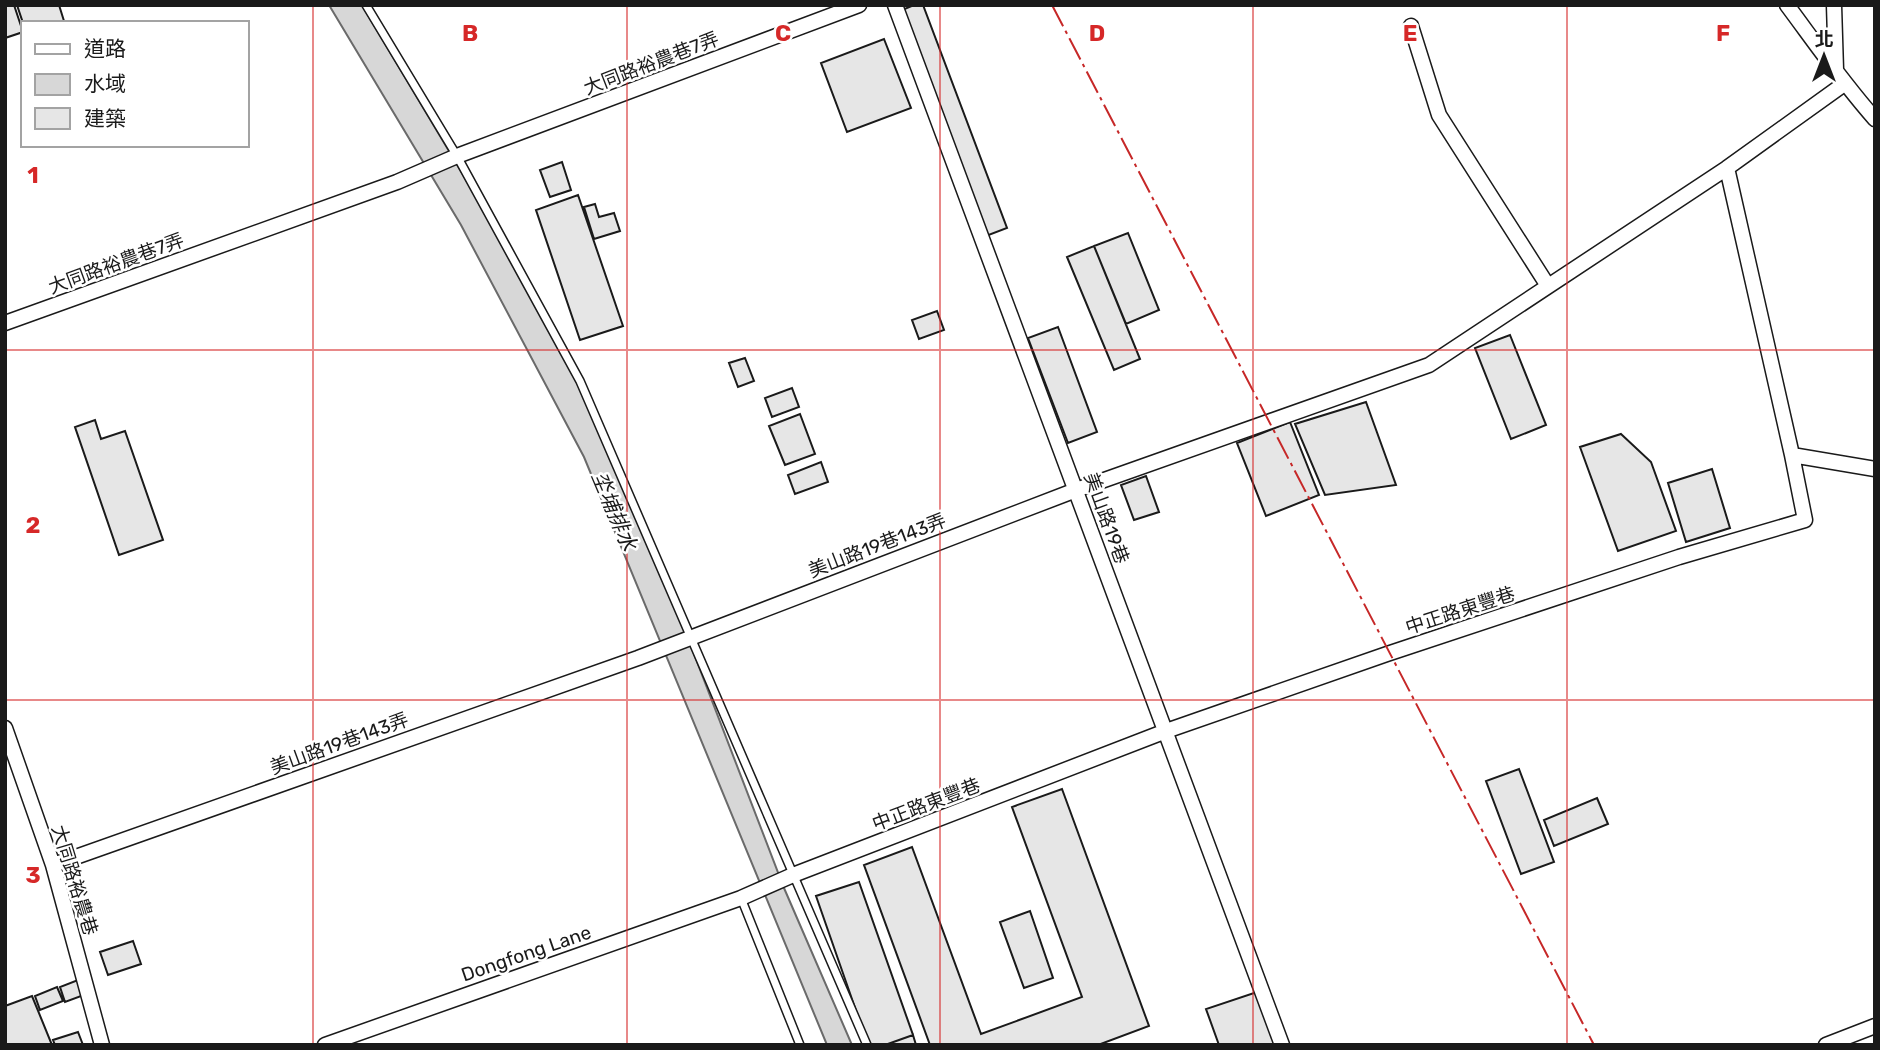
<svg xmlns="http://www.w3.org/2000/svg" width="1880" height="1050" viewBox="0 0 1880 1050" font-family="Rubik,'Noto Sans TC',sans-serif">
  <style>
    .water { fill: #d7d7d7; stroke: #6a6a6a; stroke-width: 2 }
    .building { fill: #e6e6e6; stroke: #1a1a1a; stroke-width: 2 }
    .lines { fill: none; stroke-linecap: round; stroke-linejoin: round }
    .lane-casing { stroke: #1a1a1a; stroke-width: 10 }
    .street-casing { stroke: #1a1a1a; stroke-width: 17 }
    .lane { stroke: #fff; stroke-width: 7 }
    .street { stroke: #fff; stroke-width: 14 }
    .power { stroke: #c62828; stroke-width: 2; stroke-dasharray: 24 5 3.5 5; stroke-linecap: butt }
    .grid { fill: none; stroke: #d62828; stroke-width: 2; stroke-opacity: 0.55 }
    .labels { text-anchor: middle; stroke-width: 5; stroke-linejoin: round; paint-order: stroke }
    .street-label { font-size: 19px; fill: #1a1a1a; stroke: #fff }
    .water-label { font-size: 21px; font-style: italic; fill: #1a1a1a; stroke: #fff }
    .grid-label { font-size: 23px; text-anchor: middle; font-weight: bold; fill: #d62828; stroke: #fff; stroke-width: 5; stroke-linejoin: round; paint-order: stroke }
  </style>
  <rect width="100%" height="100%" fill="#fff"/>
  <path class="water" d="M329,5H362L555,329L669,589L784,888L852,1045H827L584,457L461,225Z"/>
  <path class="building" d="M5,5H14L23,32L5,38Z
    M17,5H59L64,21L57,23H23Z
    M914,5H923L1007,228L986,236L902,10Z
    M884,39L911,108L847,132L821,63Z
    M562,162L571,190L550,197L540,170Z
    M578,195L623,326L580,340L536,210Z
    M595,204L599,217L614,213L620,231L594,239L584,207Z
    M1128,233L1159,310L1126,324L1094,246Z
    M1094,246L1140,359L1114,370L1067,257Z
    M937,311L944,330L919,339L912,320Z
    M1058,327L1097,432L1068,443L1028,338Z
    M1510,335L1546,425L1511,439L1475,348Z
    M745,358L754,381L738,387L729,363Z
    M792,388L799,407L772,417L765,398Z
    M1366,402L1396,485L1325,495L1295,424Z
    M800,414L815,454L785,465L769,426Z
    M95,420L101,439L125,431L163,540L119,555L75,427Z
    M1290,422L1319,495L1266,516L1237,443Z
    M1621,434L1651,462L1676,531L1618,551L1580,447Z
    M821,462L828,482L795,494L788,475Z
    M1712,469L1730,528L1686,542L1668,483Z
    M1146,476L1159,512L1134,520L1121,485Z
    M1519,769L1554,862L1521,874L1486,781Z
    M1062,789L1149,1026L1098,1045H930L864,865L912,847L981,1034L1082,997L1012,807Z
    M1597,798L1608,824L1554,846L1544,820Z
    M859,882L913,1035L885,1045H868L816,896Z
    M1030,911L1053,978L1024,988L1000,922Z
    M133,941L141,964L108,975L100,952Z
    M78,980L84,995L65,1002L60,987Z
    M57,987L63,1001L40,1010L35,996Z
    M1257,992L1275,1045H1219L1206,1009Z
    M32,996L52,1045H5V1006Z
    M78,1032L83,1045H55L53,1040Z
    M913,1035L916,1045H885Z"/>
  <g class="lines">
    <g class="lane-casing">
      <path id="lane" d="M366,5L457,156L580,381L867,1045
        M741,898L800,1045"/>
    </g>
    <g class="street-casing">
      <path id="street" d="M895,5L1282,1045
        M1787,5C1816,44 1843,83 1875,119
        M1834,5L1836,70
        M1411,26L1439,115L1548,286
        M5,323L397,182L457,156L859,5
        M1792,455L1875,469
        M5,728L53,865L102,1045
        M53,865L638,658L1076,490L1429,365L1727,168
        M325,1045L741,898L793,875L1166,731L1387,654L1679,557L1805,520L1792,455L1727,168L1844,84
        M1826,1045L1875,1026"/>
    </g>
    <use href="#lane" class="lane"/>
    <use href="#street" class="street"/>
    <path class="power" d="M1052,5L1594,1045"/>
  </g>
  <path class="grid" d="M313,5V1045M627,5V1045M940,5V1045M1253,5V1045M1567,5V1045M5,350H1875M5,700H1875"/>
  <g class="labels">
    <g class="street-label">
      <text transform="translate(651 63) rotate(-21)" y="7">大同路裕農巷7弄</text>
      <text transform="translate(116 263) rotate(-20)" y="7">大同路裕農巷7弄</text>
      <text transform="translate(1107 518) rotate(70)" y="7">美山路19巷</text>
      <text transform="translate(877 545) rotate(-21)" y="7">美山路19巷143弄</text>
      <text transform="translate(1460 610) rotate(-18)" y="7">中正路東豐巷</text>
      <text transform="translate(339 743) rotate(-20)" y="7">美山路19巷143弄</text>
      <text transform="translate(926 804) rotate(-21)" y="7">中正路東豐巷</text>
      <text transform="translate(75 880) rotate(73)" y="7">大同路裕農巷</text>
      <text transform="translate(526 953) rotate(-19)" y="7">Dongfong Lane</text>
    </g>
    <g class="water-label">
      <text transform="translate(614 511) rotate(67)" y="7">坔埔排水</text>
    </g>
  </g>
  <g class="grid-label">
    <text x="470" y="41">B</text>
    <text x="783" y="41">C</text>
    <text x="1097" y="41">D</text>
    <text x="1410" y="41">E</text>
    <text x="1723" y="41">F</text>
    <text x="33" y="183">1</text>
    <text x="33" y="533">2</text>
    <text x="33" y="883">3</text>
  </g>
  <rect width="1880" height="1050" fill="none" stroke="#1a1a1a" stroke-width="14"/>
  <rect x="21" y="21" width="228" height="126" fill="#ffffff" stroke="#a3a3a3" stroke-width="2"/>
  <rect x="35" y="44" width="35" height="10" fill="#ffffff" stroke="#a3a3a3" stroke-width="2"/>
  <text x="84" y="56" font-size="21" fill="#1a1a1a">道路</text>
  <rect x="35" y="74" width="35" height="21" fill="#d7d7d7" stroke="#a3a3a3" stroke-width="2"/>
  <text x="84" y="91" font-size="21" fill="#1a1a1a">水域</text>
  <rect x="35" y="108" width="35" height="21" fill="#e6e6e6" stroke="#a3a3a3" stroke-width="2"/>
  <text x="84" y="126" font-size="21" fill="#1a1a1a">建築</text>
  <g transform="translate(1824 56)" stroke="#ffffff" stroke-width="5" paint-order="stroke">
  <path d="M0-5L12 26L0 18L-12 26Z" fill="#1a1a1a"/>
  <text y="-10" font-size="19" font-weight="bold" text-anchor="middle" fill="#1a1a1a">北</text>
  </g>
</svg>
